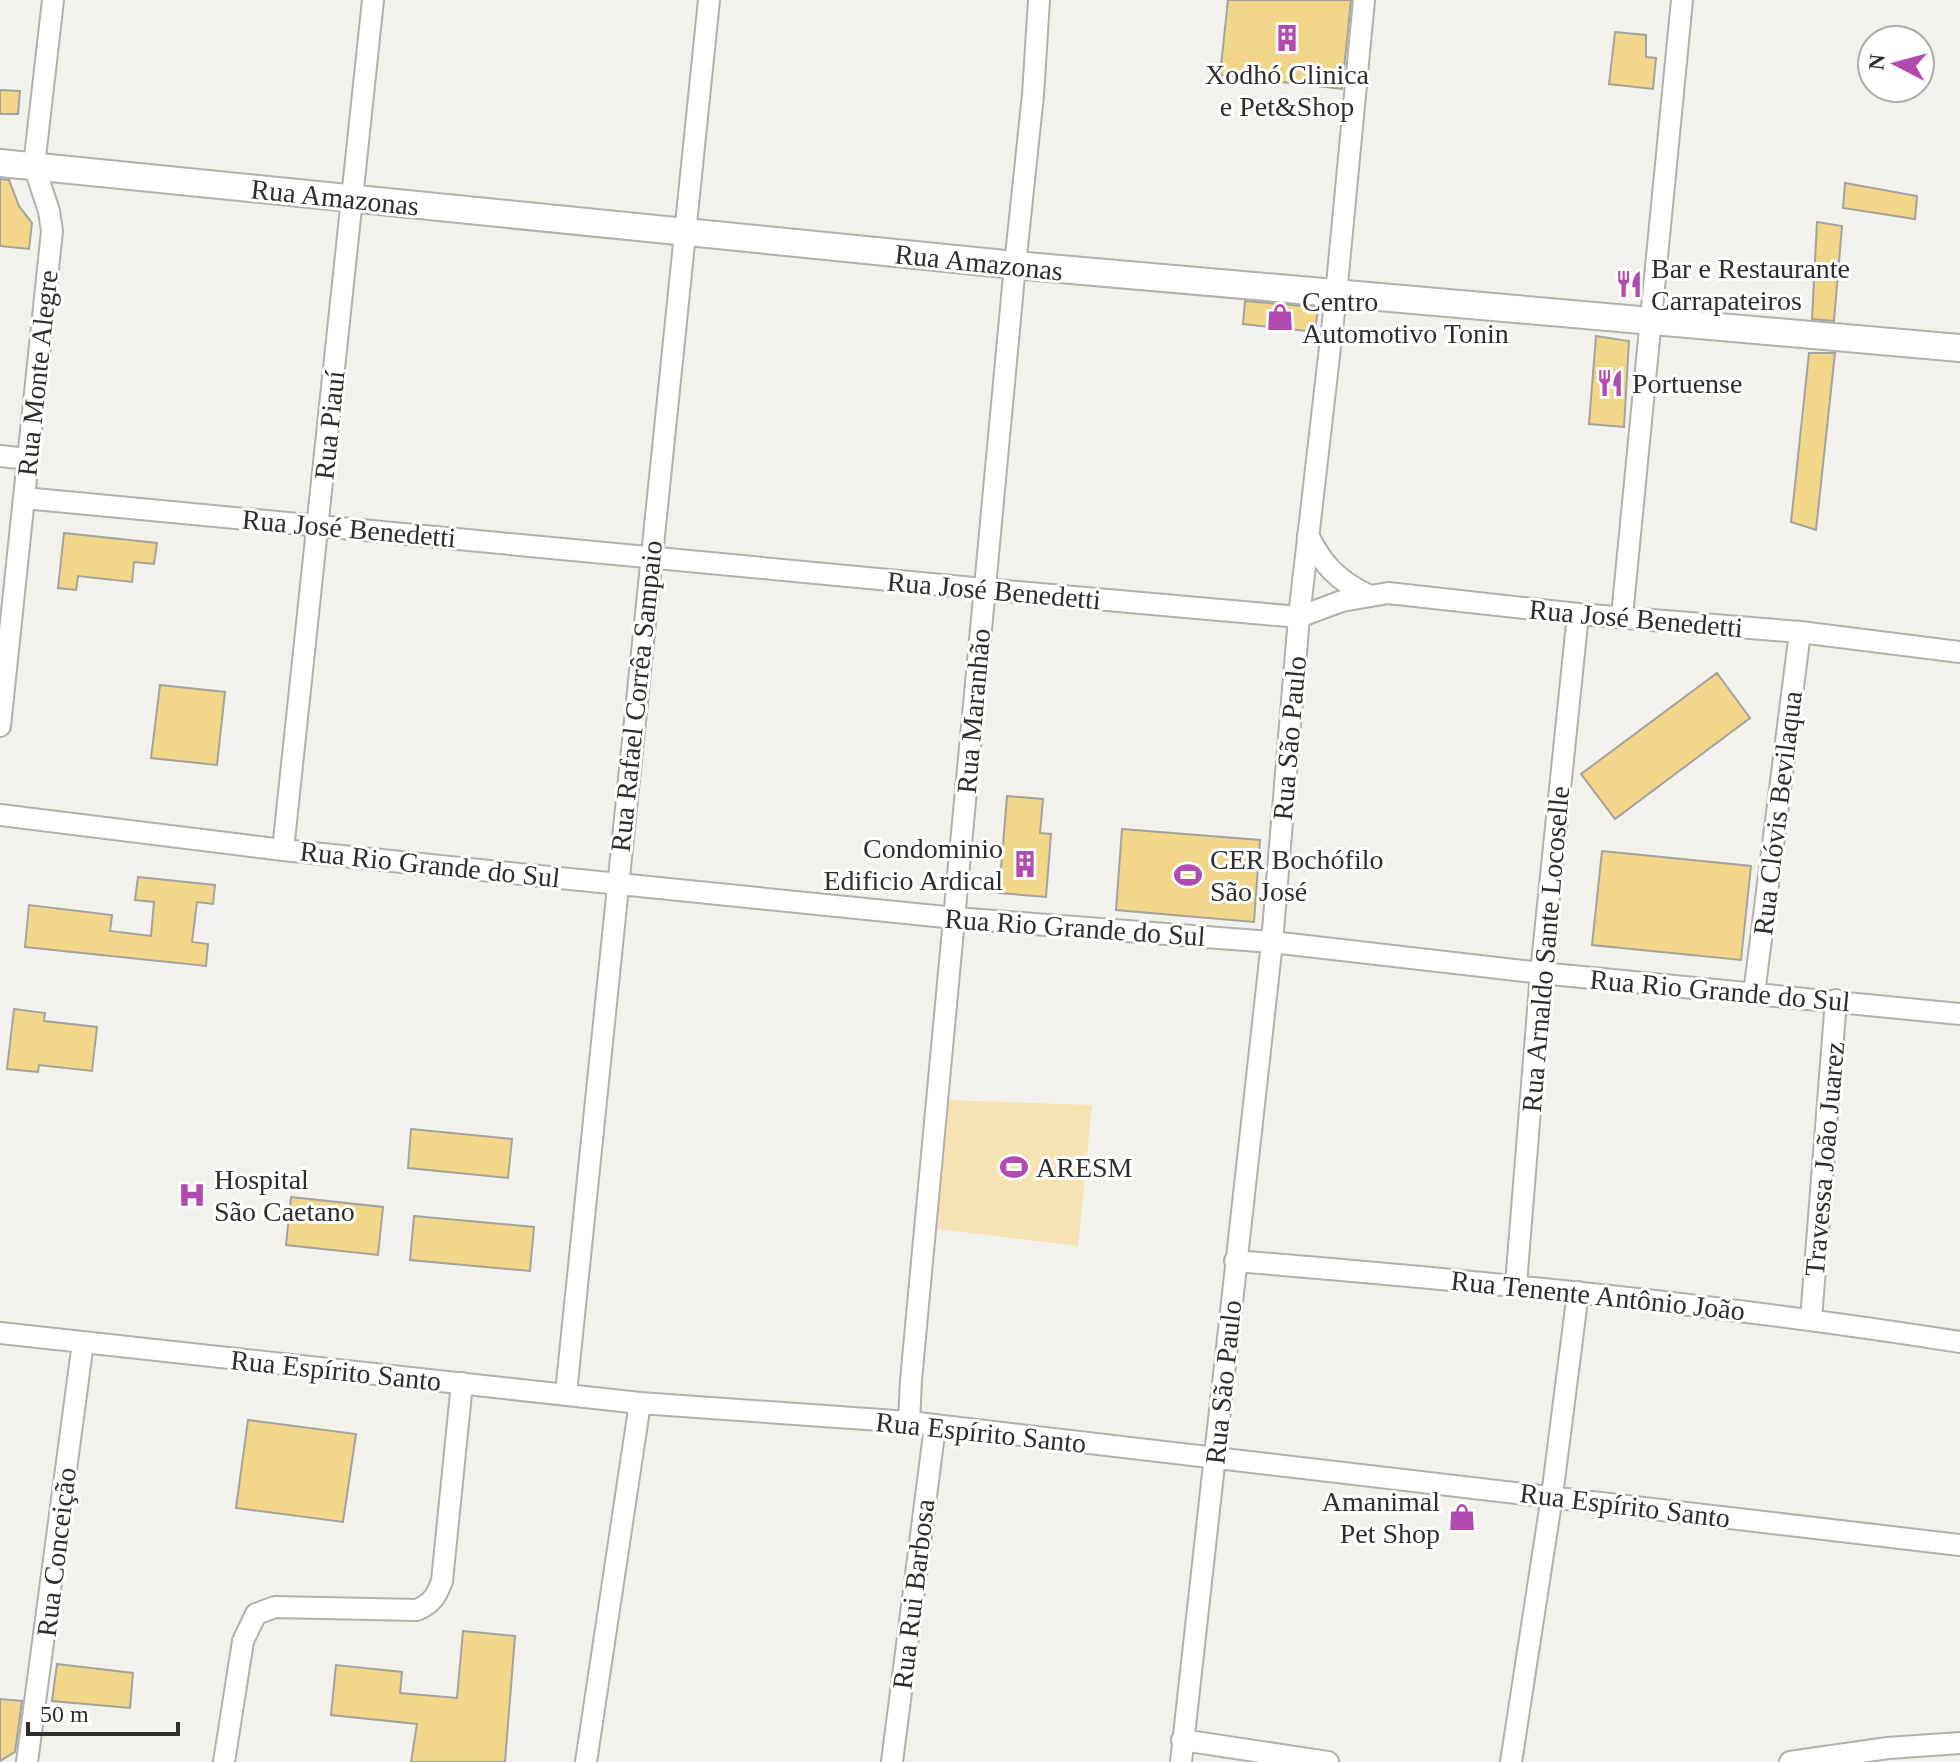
<svg xmlns="http://www.w3.org/2000/svg" width="1960" height="1762" viewBox="0 0 1960 1762" font-family="Georgia,serif">
  <style>
    .green { fill: #f5e3b3 }
    .building { fill: #f1d689; stroke: #a4a29d; stroke-width: 2 }
    .lines { fill: none; stroke-linecap: round; stroke-linejoin: round }
    .minor-casing { stroke: #b2b0ab; stroke-width: 24 }
    .major-casing { stroke: #b2b0ab; stroke-width: 30 }
    .minor { stroke: #fff; stroke-width: 20 }
    .major { stroke: #fff; stroke-width: 26 }
    .labels { text-anchor: middle; stroke-width: 6; stroke-linejoin: round; paint-order: stroke }
    .poi-label { font-size: 28px; fill: #2f2e2c; stroke: #fff; text-anchor: start }
    .street-label { font-size: 28px; fill: #2f2e2c; stroke: #fff }
  </style>
  <rect width="100%" height="100%" fill="#f3f1ec"/>
  <path class="green" d="M946,1100L1092,1105L1078,1246L937,1229Z"/>
  <path class="building" d="M1228,0H1351L1342,89L1220,75Z
    M1615,32L1646,35V57L1656,58L1653,89L1609,84Z
    M0,90L20,91L18,114H0Z
    M0,179L9,180L19,206L32,223L29,249L0,246Z
    M1845,183L1917,196L1915,219L1843,208Z
    M1817,222L1842,226L1834,321L1812,319Z
    M1245,301L1314,307L1318,309L1315,332L1243,324Z
    M1596,336L1629,341L1624,427L1589,424Z
    M1809,353H1835L1816,530L1791,522Z
    M64,533L157,543L154,564L134,562L132,582L78,576L76,590L58,588Z
    M1717,673L1750,718L1615,819L1581,774Z
    M160,685L225,692L217,765L151,758Z
    M1007,796L1043,799L1040,833L1051,834L1046,897L999,893Z
    M1122,829L1260,840L1254,922L1116,910Z
    M1602,851L1751,866L1741,960L1592,945Z
    M138,877L215,885L213,904L197,902L192,942L208,944L206,966L25,947L29,905L112,915L110,931L151,936L154,902L135,900Z
    M14,1009L45,1013L44,1021L97,1027L92,1071L39,1065L38,1072L7,1069Z
    M411,1129L512,1139L508,1178L408,1168Z
    M291,1197L383,1207L378,1255L286,1245Z
    M414,1216L534,1227L530,1271L410,1260Z
    M248,1420L356,1434L343,1522L236,1508Z
    M463,1631L515,1636L505,1762H411L417,1724L331,1715L336,1665L402,1672L400,1693L457,1698Z
    M57,1664L133,1673L130,1708L52,1701Z
    M0,1699L22,1701L15,1752L0,1761Z"/>
  <g class="lines">
    <g class="minor-casing">
      <path id="minor" d="M0,456L28,459
        M24,498L984,589L1299,617L1342,601L1388,593L1578,614L1800,632L1960,652
        M1308,535C1322,564 1338,581 1368,595
        M1622,616L1682,0
        M0,726L52,231L49,211L34,166L53,0
        M0,815L283,850L955,918L1272,942L1541,973L1960,1014
        M283,850L373,0
        M1754,994L1800,632
        M1235,1261C1478,1281 1719,1304 1960,1342
        M1516,1284L1541,973L1578,614
        M1811,1319L1836,1000
        M0,1333L640,1403L909,1422L1960,1545
        M566,1393L709,0
        M909,1422L911,1380L1015,265L1033,95L1039,0
        M1182,1740L1328,1762
        M27,1762L83,1342
        M224,1762L243,1641L256,1614L275,1607L417,1610C432,1603 436,1597 442,1581L462,1383
        M586,1762L640,1403
        M892,1762L935,1426
        M1181,1762L1272,942L1299,617L1336,295L1364,0
        M1511,1762L1552,1496L1578,1292
        M1790,1762L1888,1748L1960,1743"/>
    </g>
    <g class="major-casing">
      <path id="major" d="M0,163L1015,265L1960,348"/>
    </g>
    <use href="#minor" class="minor"/>
    <use href="#major" class="major"/>
  </g>
  <defs>
    <g id="building-bare" transform="scale(2.16)"><path d="M-4-6H4V6H1V3H-1V6H-4ZM-2.5-4.3h1.7v1.8h-1.7ZM.8-4.3h1.7v1.8H.8ZM-2.5-1h1.7V.8h-1.7ZM.8-1h1.7V.8H.8Z" fill="#b14baf" stroke="#fff" stroke-width="2.5" paint-order="stroke"/></g>
    <g id="restaurant-bare" transform="scale(2.16)"><path d="M-5-6h1v4h1v-4h1v4h1v-4h1v5L-1.5 .5V6h-2V.5L-5-1ZM5-6V6H3V1.5H1.5Q1.5-4 5-6Z" fill="#b14baf" stroke="#fff" stroke-width="2.5" paint-order="stroke"/></g>
    <g id="shop-bare" transform="scale(2.16)"><path d="M-5-2.5h2.3a2.7 3.5 0 0 1 5.4 0H5L5.5 6h-11ZM-1.5-2.5h3a1.5 2.3 0 0 0-3 0Z" fill="#b14baf" stroke="#fff" stroke-width="2.5" paint-order="stroke"/></g>
    <g id="stadium-bare" transform="scale(2.16)"><path d="M0-5a6.5 5 0 1 0 0 10a6.5 5 0 1 0 0-10ZM-3.5-1.8h7v3.6h-7Z" fill="#b14baf" stroke="#fff" stroke-width="2.5" paint-order="stroke"/></g>
    <g id="hospital-bare" transform="scale(2.16)"><path d="M-5-5h3v3.5h4V-5h3V5h-3V1.5h-4V5h-3Z" fill="#b14baf" stroke="#fff" stroke-width="2.5" paint-order="stroke"/></g>
  </defs>
  <g fill-rule="evenodd">
    <use href="#building-bare" x="1287" y="38"/>
    <use href="#restaurant-bare" x="1629" y="284"/>
    <use href="#shop-bare" x="1280" y="317"/>
    <use href="#restaurant-bare" x="1610" y="383"/>
    <use href="#building-bare" x="1025" y="864"/>
    <use href="#stadium-bare" x="1188" y="875"/>
    <use href="#stadium-bare" x="1014" y="1167"/>
    <use href="#hospital-bare" x="192" y="1195"/>
    <use href="#shop-bare" x="1462" y="1517"/>
  </g>
  <g class="labels">
    <g class="poi-label">
      <text x="1287" y="84" text-anchor="middle">Xodhó Clinica<tspan x="1287" dy="32">e Pet&amp;Shop</tspan></text>
      <text x="1651" y="278">Bar e Restaurante<tspan x="1651" dy="32">Carrapateiros</tspan></text>
      <text x="1302" y="311">Centro<tspan x="1302" dy="32">Automotivo Tonin</tspan></text>
      <text x="1632" y="393">Portuense</text>
      <text x="1003" y="858" text-anchor="end">Condominio<tspan x="1003" dy="32">Edificio Ardical</tspan></text>
      <text x="1210" y="869">CER Bochófilo<tspan x="1210" dy="32">São José</tspan></text>
      <text x="1036" y="1177">ARESM</text>
      <text x="214" y="1189">Hospital<tspan x="214" dy="32">São Caetano</tspan></text>
      <text x="1440" y="1511" text-anchor="end">Amanimal<tspan x="1440" dy="32">Pet Shop</tspan></text>
    </g>
    <g class="street-label">
      <text transform="translate(335 197) rotate(6)" y="10">Rua Amazonas</text>
      <text transform="translate(979 262) rotate(6)" y="10">Rua Amazonas</text>
      <text transform="translate(37 373) rotate(-84)" y="10">Rua Monte Alegre</text>
      <text transform="translate(329 425) rotate(-84)" y="10">Rua Piauí</text>
      <text transform="translate(349 528) rotate(5)" y="10">Rua José Benedetti</text>
      <text transform="translate(994 590) rotate(5)" y="10">Rua José Benedetti</text>
      <text transform="translate(1636 618) rotate(5)" y="10">Rua José Benedetti</text>
      <text transform="translate(636 696) rotate(-84)" y="10">Rua Rafael Corrêa Sampaio</text>
      <text transform="translate(973 711) rotate(-85)" y="10">Rua Maranhão</text>
      <text transform="translate(1289 738) rotate(-85)" y="10">Rua São Paulo</text>
      <text transform="translate(1777 813) rotate(-83)" y="10">Rua Clóvis Bevilaqua</text>
      <text transform="translate(430 864) rotate(6)" y="10">Rua Rio Grande do Sul</text>
      <text transform="translate(1075 927) rotate(4)" y="10">Rua Rio Grande do Sul</text>
      <text transform="translate(1545 949) rotate(-85)" y="10">Rua Arnaldo Sante Locoselle</text>
      <text transform="translate(1720 990) rotate(5)" y="10">Rua Rio Grande do Sul</text>
      <text transform="translate(1824 1159) rotate(-85)" y="10">Travessa João Juarez</text>
      <text transform="translate(1598 1295) rotate(6)" y="10">Rua Tenente Antônio João</text>
      <text transform="translate(336 1370) rotate(6)" y="10">Rua Espírito Santo</text>
      <text transform="translate(1223 1382) rotate(-84)" y="10">Rua São Paulo</text>
      <text transform="translate(981 1432) rotate(6)" y="10">Rua Espírito Santo</text>
      <text transform="translate(1625 1505) rotate(7)" y="10">Rua Espírito Santo</text>
      <text transform="translate(56 1552) rotate(-83)" y="10">Rua Conceição</text>
      <text transform="translate(913 1594) rotate(-83)" y="10">Rua Rui Barbosa</text>
    </g>
  </g>
  <g transform="translate(1896 64) rotate(276)"><circle r="38" fill="#ffffff" stroke="#acabab" stroke-width="2"/>
  <path d="M0-6L14 30L0 20L-14 30Z" fill="#b14baf"/>
  <text y="-12" font-size="22" font-weight="bold" text-anchor="middle" fill="#2f2e2c">N</text>
  </g>
  <path d="M28 1722v12h150v-12" fill="none" stroke="#2f2e2c" stroke-width="4"/>
  <text x="40" y="1722" font-size="24" fill="#2f2e2c" stroke="#ffffff" stroke-width="6" paint-order="stroke">50 m</text>
</svg>
